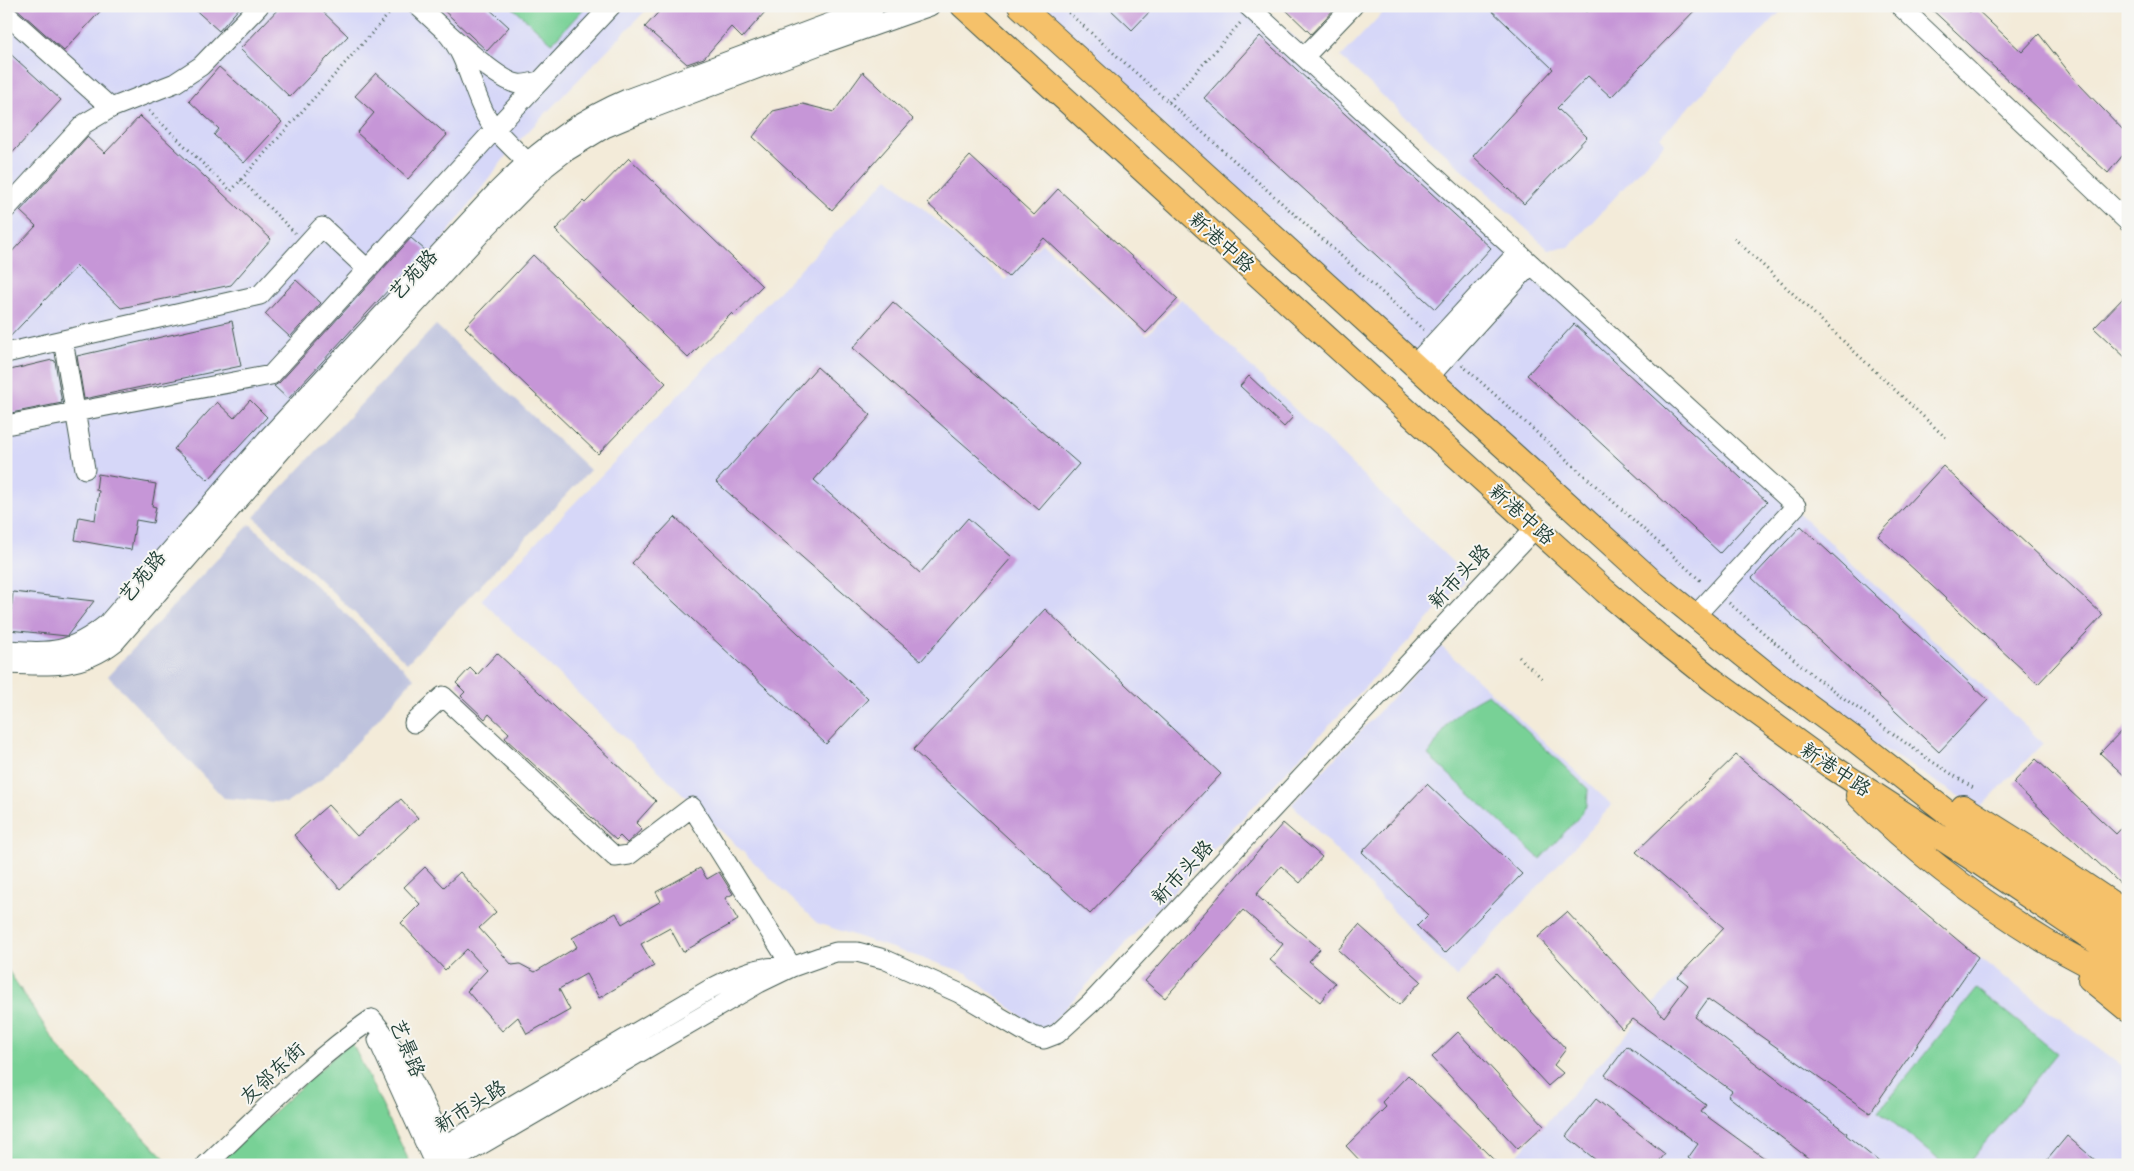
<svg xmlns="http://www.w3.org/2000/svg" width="2134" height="1171" viewBox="0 0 2134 1171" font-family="Caveat,'LXGW WenKai TC',sans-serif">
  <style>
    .built { fill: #d6d7f8 }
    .industrial { fill: #bec2dd }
    .green { fill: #78d196; stroke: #4c8765 }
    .building { fill: #c696d7 }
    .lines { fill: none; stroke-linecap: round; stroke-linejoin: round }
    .minor-casing { stroke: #3f574d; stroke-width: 21 }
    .major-casing { stroke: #3f574d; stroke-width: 26 }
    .path { stroke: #3f574d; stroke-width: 3; stroke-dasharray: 1 4; stroke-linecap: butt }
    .minor { stroke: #fff; stroke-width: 19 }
    .major { stroke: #f5c16b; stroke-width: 24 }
    .labels { text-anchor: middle; stroke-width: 4; stroke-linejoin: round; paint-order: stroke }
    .street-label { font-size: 20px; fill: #1f3d34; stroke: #f6f6f2 }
  </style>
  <rect width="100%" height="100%" fill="#f6f6f2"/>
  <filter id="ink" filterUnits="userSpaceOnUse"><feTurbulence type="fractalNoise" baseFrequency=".02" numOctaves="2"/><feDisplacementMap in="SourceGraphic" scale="10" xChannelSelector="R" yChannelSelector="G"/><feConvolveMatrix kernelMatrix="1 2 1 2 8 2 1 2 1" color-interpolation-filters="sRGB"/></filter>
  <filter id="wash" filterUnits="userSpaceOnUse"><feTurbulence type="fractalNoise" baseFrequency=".0096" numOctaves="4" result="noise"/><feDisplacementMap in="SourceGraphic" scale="20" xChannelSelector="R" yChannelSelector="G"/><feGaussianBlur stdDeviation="1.12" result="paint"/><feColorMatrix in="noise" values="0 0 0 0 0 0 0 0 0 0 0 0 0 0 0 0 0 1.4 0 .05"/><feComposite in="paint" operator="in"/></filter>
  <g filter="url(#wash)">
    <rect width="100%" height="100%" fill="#f3ebd9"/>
    <path class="built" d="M6,6H511L552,43L586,6H650L513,147L431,255L87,637L6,647Z
      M1034,6H1261L2043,743L1979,809L1857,732L1663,583Z
      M1389,6H1786L1660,137L1665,143L1569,247L1549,250L1341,57Z
      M888,178L1005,280L1042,243L1147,335L1181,299L1468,577L1042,1033L967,973L817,923L481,600Z
      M1441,646L1612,805L1456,977L1292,804Z
      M1978,957L2128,1070V1165H1508L1678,977L1870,1113Z"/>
    <path class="industrial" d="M436,325L590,470L407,663L254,517Z
      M250,524L414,678L363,736L323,778L287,803L224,798L108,676Z"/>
    <path class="green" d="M511,6H586L552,43Z
      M1488,694L1588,789L1587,805L1577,819L1540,859L1428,755C1435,746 1440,735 1447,725C1458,711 1472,702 1488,694Z
      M6,967L59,1048L171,1165H6Z
      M1977,989L2057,1053L1967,1165H1945L1879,1111Z
      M351,1041L411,1165H216Z"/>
    <g id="blocks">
      <path class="building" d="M14,6H105L64,51Z
        M191,6H241L219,31Z
        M281,6H317L348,36L290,97L240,49Z
        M439,6H486L509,27L487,51Z
        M664,6H758L765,12L742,38L731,27L704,58L687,64L645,27Z
        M1107,6H1155L1132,30Z
        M1282,6H1337L1311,34Z
        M1487,6H1581L1587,12L1592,6H1699L1611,97L1588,76L1557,108L1587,137L1524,204L1473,156L1553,69Z
        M1928,6H1963L1970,12L1974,7L2022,52L2039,34L2076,81L2128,135V149L2108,173Z
        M1260,36L1491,248L1435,309L1204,98Z
        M6,50L61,100L6,160Z
        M219,67L282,122L244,163L214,135L219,129L189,101Z
        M863,72L913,119L832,210L753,137L773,111L803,104L834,112Z
        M376,73L447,135L408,179L357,133L374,113L355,96Z
        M140,116L271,239L231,285L121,308L77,266L6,341V258L36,226L20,211L87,137L105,153Z
        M970,156L1034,215L1058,189L1178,299L1146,333L1044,238L1008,277L927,203Z
        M629,158L762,286L734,315L732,313L688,358L555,230L583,201L585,203Z
        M411,238L425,250L288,399L274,386L279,383Z
        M533,255L666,383L598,454L465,327Z
        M296,280L321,303L290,337L265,314Z
        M2128,293V360L2094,328Z
        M893,302L1079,464L1039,510L853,348Z
        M232,321L241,366L84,399L77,356Z
        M1574,324L1767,502L1720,553L1527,375Z
        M52,360L55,361L62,403L6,414V371Z
        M817,367L871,415L814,480L920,573L968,518L1012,557L921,661L716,482Z
        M1249,376L1293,417L1284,427L1240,386Z
        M250,400L267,417L208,480L174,449L217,402L234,418Z
        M1943,466L2103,615L2038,684L1878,536Z
        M98,474L156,484L152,506L156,507L153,523L136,520L131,550L75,540L79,517L95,520L99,491L96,490Z
        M675,517L868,699L826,744L632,563Z
        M1801,526L1988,700L1939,752L1752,578Z
        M13,592L94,601L67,636L9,630Z
        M1045,609L1221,774L1090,914L913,750Z
        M497,653L656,801L636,823L642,829L627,843L620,836L616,840L505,738L509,733L489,714L485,719L461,696L465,692L456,683L470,668L477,675Z
        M2128,724V779L2100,753Z
        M1736,755L1978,957L1870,1113L1708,999L1695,1017L1847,1133L1846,1135L1883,1165H1817L1728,1096L1732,1091L1633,1019L1622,1029L1538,937L1567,912L1664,1017L1688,985L1678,977L1724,928L1636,852Z
        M2036,759L2116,834L2128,821V891L2013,783Z
        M1427,784L1522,874L1445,953L1417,926L1428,915L1362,852Z
        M401,799L418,818L340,889L294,835L328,805L357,836Z
        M1283,823L1322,857L1300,883L1281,866L1256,895L1320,949L1309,961L1335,983L1320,1002L1270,960L1283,944L1243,910L1165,998L1145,981Z
        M425,867L444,887L460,872L496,912L479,928L512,965L520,964L535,972L577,947L572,938L616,913L622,924L661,901L656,892L700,868L707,879L719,872L733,894L725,898L738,920L683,952L670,928L641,944L654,966L599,998L586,974L559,989L570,1010L527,1034L518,1017L502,1031L467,991L487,970L467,949L445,970L401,923L420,904L404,887Z
        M1359,925L1421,981L1399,1005L1338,950Z
        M1496,973L1566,1049L1554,1065L1563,1073L1548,1086L1467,999Z
        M1458,1032L1544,1125L1518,1149L1432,1057Z
        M1627,1046L1706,1105L1701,1112L1774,1165H1697L1688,1158L1698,1144L1605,1075Z
        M1408,1075L1499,1165H1364L1346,1146L1386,1107L1382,1102Z
        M1596,1099L1665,1154L1656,1165H1602L1566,1136Z
        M2067,1136L2101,1165H2043Z"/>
    </g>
  </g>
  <g filter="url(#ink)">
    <use href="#blocks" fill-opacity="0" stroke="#3f574d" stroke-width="1"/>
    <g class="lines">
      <g class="minor-casing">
        <path id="minor" d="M418,6C437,23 496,81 518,84C525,85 533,82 540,81
          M1248,6L1796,506L1694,617
          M1900,6L2128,222
          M6,14L111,108
          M446,32C467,55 471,88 486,116C496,134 513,147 527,162
          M1304,57L1353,6
          M6,209L84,124L111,108L175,83L201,66L259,6
          M63,340L85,469
          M6,353L260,295L322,227L367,269
          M1414,365L1518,252
          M1428,378L1531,264
          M6,425L271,375L495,129L611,6
          M6,650C52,653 70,654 107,624L266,440L497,191C535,152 577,120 627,99L875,6
          M6,664C48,666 81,669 115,642L288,443L488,226L546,167L564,153L605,128L643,112L822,44L930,6
          M414,723L443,696L615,857L629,855L692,807L792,967
          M372,1019C406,1060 427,1109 450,1157
          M378,1040L435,1165
          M433,1160L453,1161L759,983L792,967L820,957L836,952H857L884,959L959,993L1032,1036L1044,1039L1057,1034L1091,1003L1536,527
          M433,1160L445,1145L710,989C733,977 756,966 782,967
          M206,1165C260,1114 311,1061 372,1019"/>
      </g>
      <g class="major-casing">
        <path id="major" d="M963,6L1450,450L1605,591L1669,645L1714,681L1829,765L1975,860L2128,963
          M1020,6L1653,582L1779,684L1854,739L1967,828L2128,938
          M1858,795C1914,852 1977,899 2045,941C2072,957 2102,970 2128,989
          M1963,807L2055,865L2128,914
          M2090,979L2128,1010"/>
      </g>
      <path class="path" d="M1061,6L1424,330
        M1169,102L1242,21
        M149,111L231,191L396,6
        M241,180L295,233
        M1734,238L1946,438
        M1462,365L1702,582
        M1729,603L1816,678L1925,757L1975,789
        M1519,657L1544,680"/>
      <use href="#minor" class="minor"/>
      <use href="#major" class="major"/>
    </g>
  </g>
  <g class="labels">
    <g class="street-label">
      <text transform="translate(1222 242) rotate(42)" y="7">新港中路</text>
      <text transform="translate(413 274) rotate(-47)" y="7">艺苑路</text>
      <text transform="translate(1522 514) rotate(42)" y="7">新港中路</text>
      <text transform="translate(142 576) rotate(-50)" y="7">艺苑路</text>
      <text transform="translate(1459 576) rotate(-47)" y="7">新市头路</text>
      <text transform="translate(1836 769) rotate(34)" y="7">新港中路</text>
      <text transform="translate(1182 872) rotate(-47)" y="7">新市头路</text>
      <text transform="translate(408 1048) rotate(68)" y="7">艺景路</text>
      <text transform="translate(272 1073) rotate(-43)" y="7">友邻东街</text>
      <text transform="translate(470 1106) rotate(-32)" y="7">新市头路</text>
    </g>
  </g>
  <rect width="2134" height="1171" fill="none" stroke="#f6f6f2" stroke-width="25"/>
</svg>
